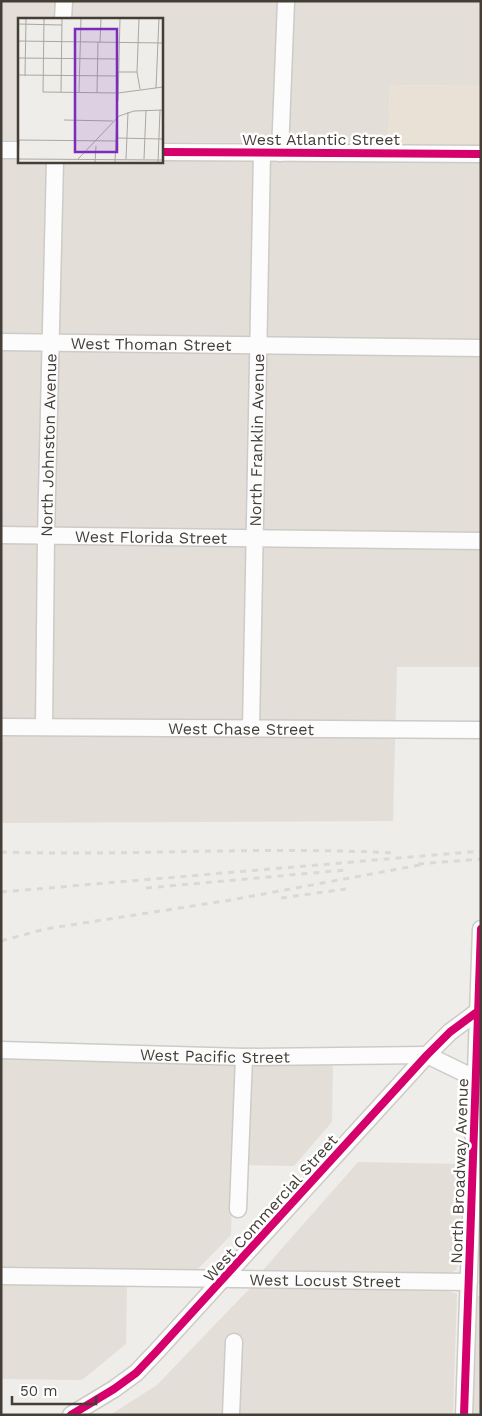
<svg xmlns="http://www.w3.org/2000/svg" width="482" height="1416" viewBox="0 0 482 1416" font-family="'Work Sans',sans-serif">
  <style>
    .residential { fill: #e3ded8 }
    .commercial { fill: #e9e1d6 }
    .lines { fill: none; stroke-linecap: round; stroke-linejoin: round }
    .minor-casing { stroke: #cdcbc7; stroke-width: 19 }
    .minor { stroke: #fdfcfc; stroke-width: 16 }
    .rail { stroke: #d9d9d8; stroke-width: 3; stroke-dasharray: 6 6; stroke-linecap: butt }
    .cycleway-casing { stroke: #fff; stroke-width: 11 }
    .cycleway { stroke: #d6006c; stroke-width: 8 }
    .labels { text-anchor: middle; stroke-width: 5; stroke-linejoin: round; paint-order: stroke }
    .street-label { font-size: 16px; fill: #443e37; stroke: #fff }
    .inset-road { fill: none; stroke: #aba7a2; stroke-width: 1 }
    .view { fill: #7b2cbf; fill-opacity: 0.15; stroke: #7b2cbf; stroke-width: 2.5 }
    .inset-edge { fill: none; stroke: #443e37; stroke-width: 2.5 }
  </style>
  <rect width="100%" height="100%" fill="#efede9"/>
  <path class="residential" d="M1,1H481V86L390,85L388,144L161,142V19H19V140H1Z
    M1,157H19V161H161V159L481,163L480,667H397L393,821L1,823Z
    M1,1055L236,1063L231,1235L195,1272L1,1268Z
    M333,1062L332,1122L294,1166L244,1165L250,1063Z
    M358,1162L463,1164L458,1265L456,1270L448,1274L263,1270Z
    M1,1284L127,1285L126,1344L82,1380L1,1379Z
    M252,1286L443,1289L457,1294L453,1415H110L157,1385Z
    M476,1296H481V1415H471Z"/>
  <path class="commercial" d="M390,85L481,86V145L388,144Z"/>
  <g class="lines">
    <g class="minor-casing">
      <g id="minor">
        <path d="M63,19L64,1"/>
        <path d="M1,150H19"/>
        <path d="M161,152L481,154"/>
        <path d="M280,153L286,1"/>
        <path id="s1" d="M1,342L481,348"/>
        <path id="s2" d="M1,535L481,541"/>
        <path id="s3" d="M1,727L481,730"/>
        <path id="s4" d="M44,727L46,536L55,161"/>
        <path id="s5" d="M251,729L262,153"/>
        <path id="s6" d="M1,1050L244,1057L427,1055L464,1073L475,1082"/>
        <path d="M238,1209L244,1057"/>
        <path id="s7" d="M1,1276L469,1282"/>
        <path d="M71,1415L114,1389L136,1373L156,1352L427,1055L450,1032L481,1009"/>
        <path d="M231,1415L234,1342"/>
        <path d="M464,1415L481,929"/>
      </g>
    </g>
    <use href="#minor" class="minor"/>
    <path class="rail" d="M1,852C132,856 263,846 394,853
      M418,864L481,859
      M146,888L346,870
      M1,892L481,851
      M281,898L346,889
      M1,941L45,929L231,900L425,864"/>
    <g class="cycleway-casing">
      <path id="cycleway" d="M161,152L481,154
        M71,1415L114,1389L136,1373L156,1352L427,1055L450,1032L481,1009
        M464,1415L481,929"/>
    </g>
    <use href="#cycleway" class="cycleway"/>
  </g>
  <g class="labels">
    <g class="street-label">
      <text x="321" y="145">West Atlantic Street</text>
      <text dy="6" stroke="none"><textPath href="#s1" startOffset="150">West Thoman Street</textPath></text>
      <text dy="6" stroke="none"><textPath href="#s5" startOffset="289">North Franklin Avenue</textPath></text>
      <text dy="6" stroke="none"><textPath href="#s4" startOffset="282">North Johnston Avenue</textPath></text>
      <text dy="6" stroke="none"><textPath href="#s2" startOffset="150">West Florida Street</textPath></text>
      <text dy="6" stroke="none"><textPath href="#s3" startOffset="240">West Chase Street</textPath></text>
      <text dy="6" stroke="none"><textPath href="#s6" startOffset="214">West Pacific Street</textPath></text>
      <text transform="translate(459 1171) rotate(-88)" y="6">North Broadway Avenue</text>
      <text transform="translate(270 1208) rotate(-48)" y="6">West Commercial Street</text>
      <text dy="6" stroke="none"><textPath href="#s7" startOffset="324">West Locust Street</textPath></text>
    </g>
  </g>
  <g transform="translate(18 18)">
    <rect width="145" height="145" fill="#efede9"/>
    <path class="inset-road" d="M26,0L25,74L100,75L145,69M121,0L119,54L122,71M0,6L44,7M0,23L145,25M82,24L83,0M0,40L101,41M100,54H119M0,57L100,58M7,58L8,0M138,70L141,0M43,74L44,0M61,74L63,0M79,75L80,24M100,83L102,0M46,102L95,103M98,120L145,121M0,122L98,123M0,141L145,142M60,141L101,98L116,93L145,92M108,141L110,94M126,141L128,92M0,145L1,122M77,145L78,128M97,145L99,90M140,145L142,92"/>
    <path class="view" d="M57,11H99V134H57Z"/>
    <rect width="145" height="145" class="inset-edge"/>
  </g>
  <rect width="482" height="1416" fill="none" stroke="#443e37" stroke-width="5"/>
  <path d="M12 1396v8h84v-8" fill="none" stroke="#443e37" stroke-width="2.5"/>
  <text x="20" y="1396" font-size="15" fill="#443e37" stroke="#ffffff" stroke-width="4" paint-order="stroke">50 m</text>
</svg>
